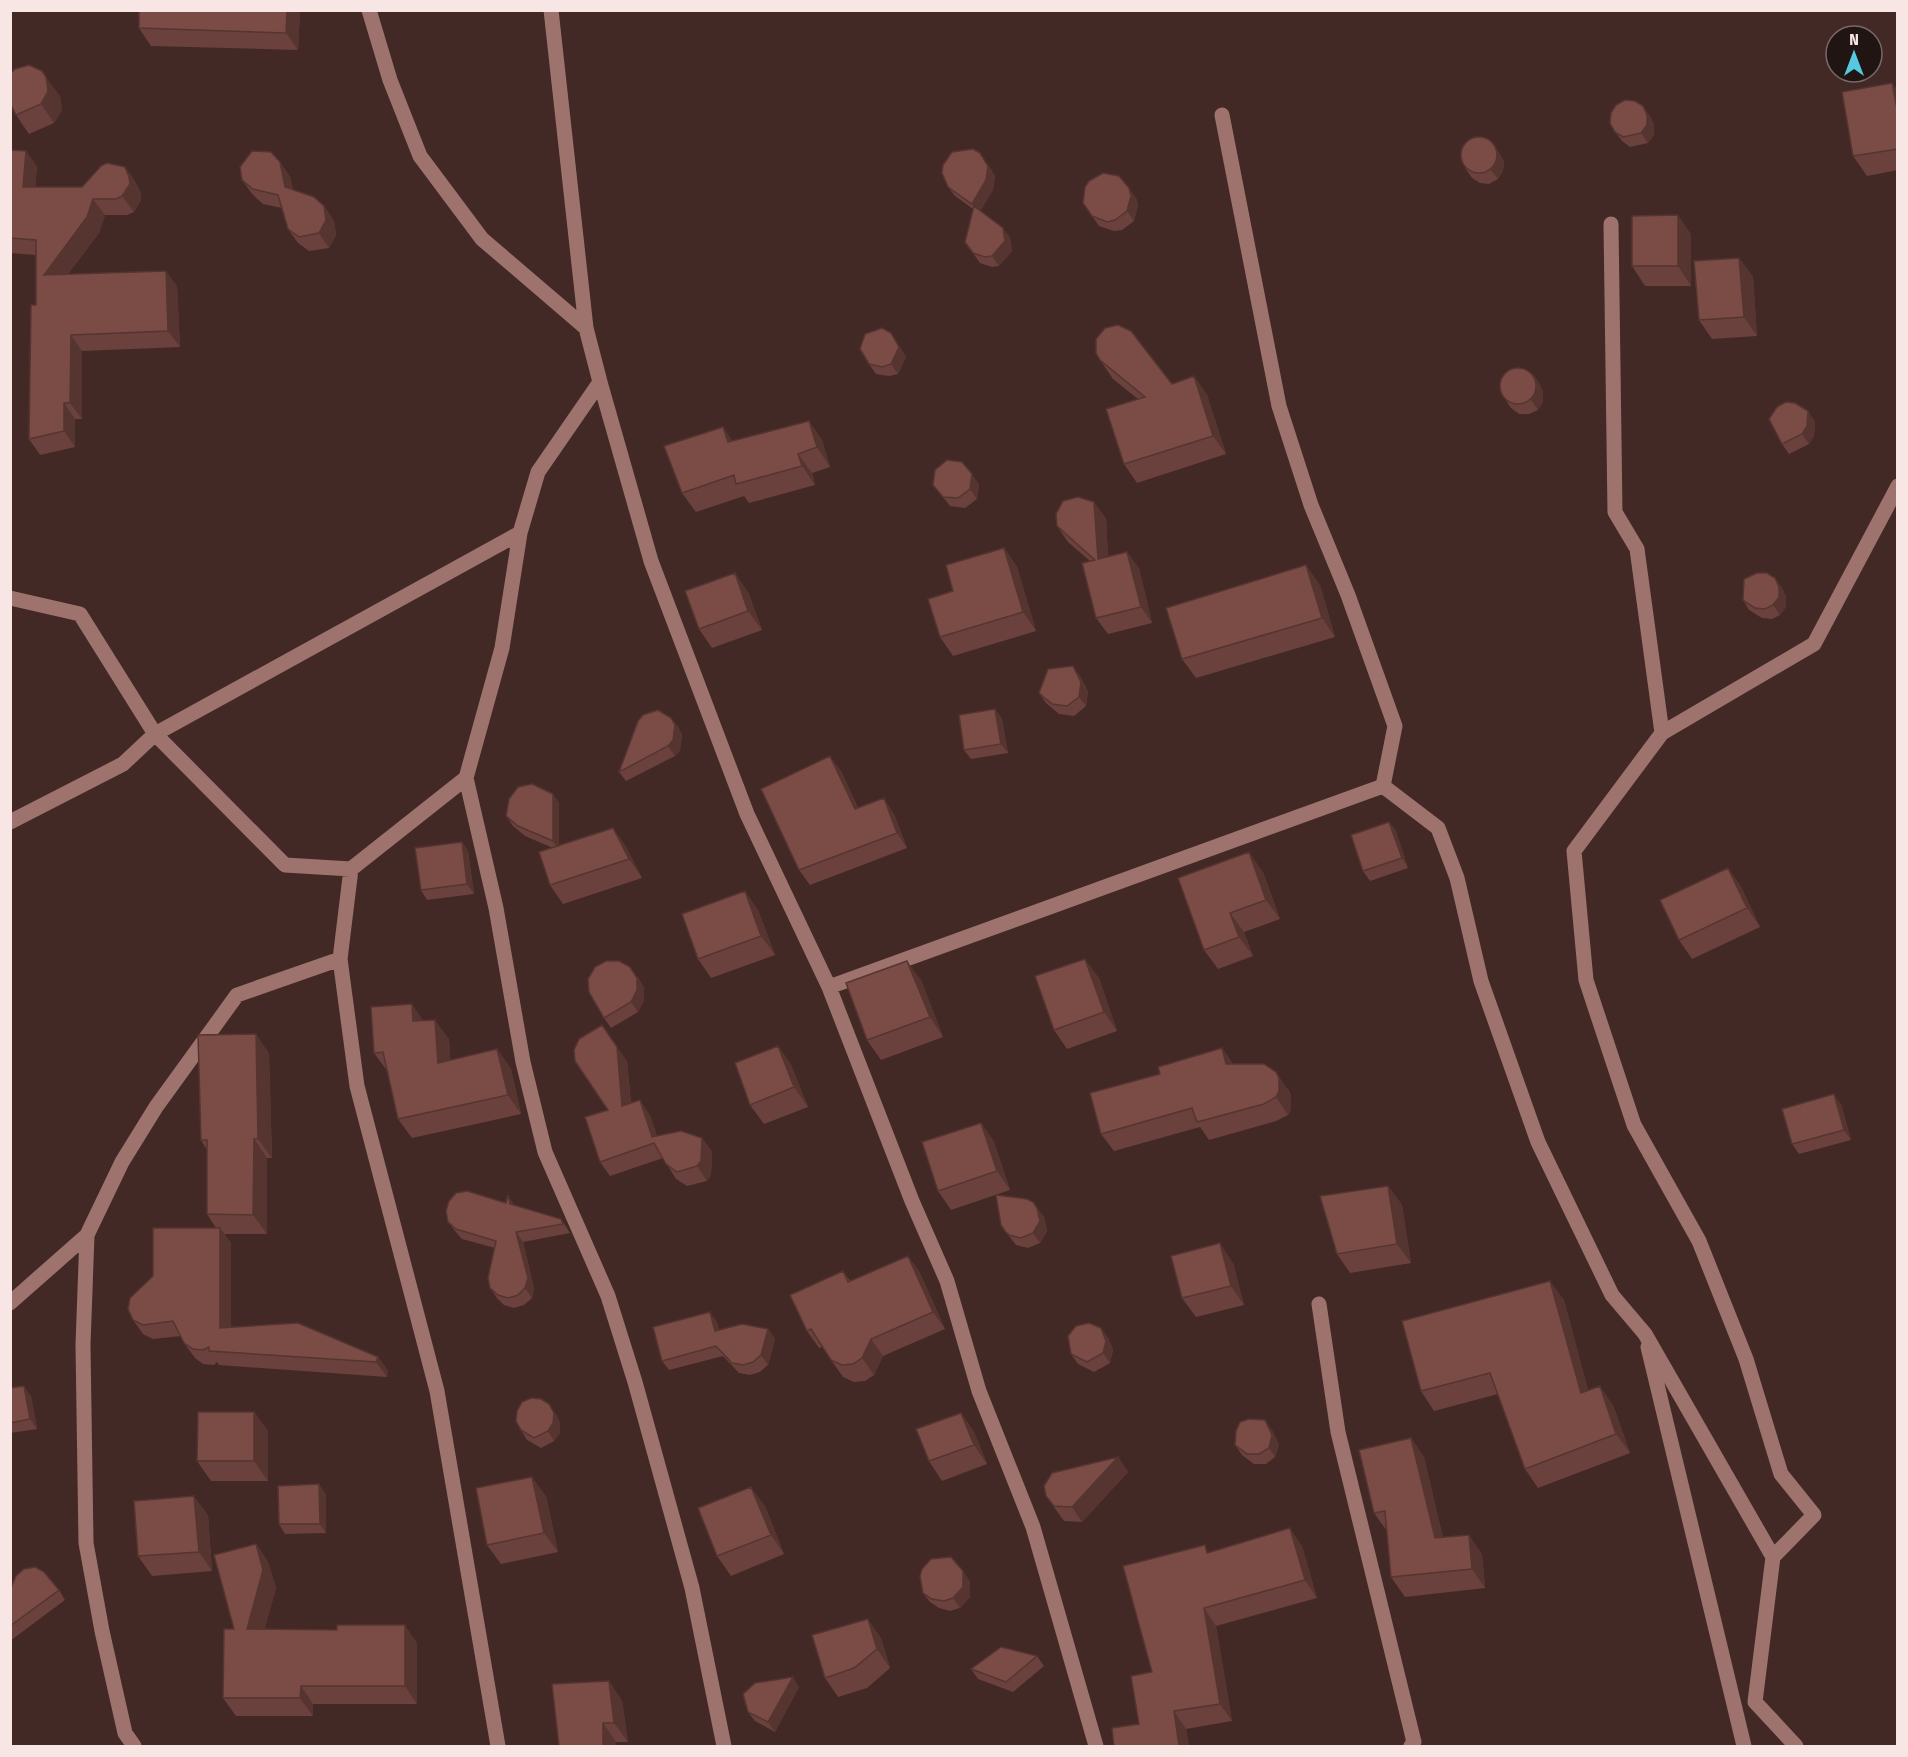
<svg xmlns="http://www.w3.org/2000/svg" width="1908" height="1757" viewBox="0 0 1908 1757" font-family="'Fira Sans Condensed',sans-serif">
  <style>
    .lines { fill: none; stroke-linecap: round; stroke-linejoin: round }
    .minor { stroke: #9f736d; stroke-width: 15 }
    .wall { fill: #6a413c }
    .shaded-wall { fill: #563531 }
    .building { fill: #7b4c46; stroke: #563531; stroke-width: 1.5 }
  </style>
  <rect width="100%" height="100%" fill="#422926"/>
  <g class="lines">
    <path class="minor" d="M369,10L390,80L420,156L482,239L586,328
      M1222,115L1279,406L1311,505L1348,595L1395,726L1383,786L1438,828L1457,878L1481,981L1538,1142L1612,1295L1645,1334L1773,1557L1755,1702L1796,1746
      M1611,224L1615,512L1637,549L1662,733
      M600,382L651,561L747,814L829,987L912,1201L947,1281L979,1391L1033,1527L1096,1746
      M10,598L80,614L155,734L285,865L351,869
      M466,778L496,908L523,1062L545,1152L608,1296L635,1382L692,1588L724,1746
      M10,822L123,764L155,734L520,533
      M829,987L1383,786
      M87,1235L83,1345L86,1543L102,1631L125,1733L134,1746
      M10,1303L87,1235L122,1162L156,1107L237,995L340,959
      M1319,1304L1338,1432L1414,1742L1411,1746
      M1648,1347L1744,1746
      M1773,1557L1814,1515L1781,1474L1746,1359L1699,1241L1634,1125L1586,980L1574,851L1662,733L1814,644L1898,486
      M498,1746L437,1391L357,1086L340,959L351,869L466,778L502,648L520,533L538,472L600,382L586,328L551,10"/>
  </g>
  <path class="wall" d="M139,10H300L298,50L151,46L139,28Z
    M1898,91V170L1867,176L1853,156Z
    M60,96L62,110L54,123L29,134L16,115L10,103Z
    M1650,116L1654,125V135L1648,143L1630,147L1622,141L1615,132Z
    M1493,143L1499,153L1504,161L1503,171L1498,179L1489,184L1480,183L1472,178L1465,168Z
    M10,150L26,151L37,167L35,187H82L125,167L136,183L141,193V200L134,212L127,215H105L99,233L68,274L177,286L180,347L82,351V419H75V447L40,455L29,439L36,305V255L10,253Z
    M280,162L290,177L293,190L324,206L334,221L336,235L329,248L309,251L298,243L288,229L282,208L263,204L253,195L242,180Z
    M987,163L995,176L993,190L980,211L1003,228L1010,238L1012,251L999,266L992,267L980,263L965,242L973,209L955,196L948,187Z
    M1136,198L1138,205L1134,221L1122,230L1114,231L1099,226L1092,216Z
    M1691,234V286H1645L1632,266Z
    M1739,258L1753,277L1757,336L1712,339L1699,320Z
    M891,333L906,357L898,374L889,376L876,374L869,364Z
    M1100,360L1172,384L1194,376L1207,395L1226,454L1137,483L1124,464L1138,399L1113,379Z
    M1532,373L1539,383L1543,392V402L1538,410L1529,414H1519L1511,408L1505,399Z
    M809,421L822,440L830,467L812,473L815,485L749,503L744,496L696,512L682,493L733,441Z
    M1815,421L1814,436L1809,444L1789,454L1782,444Z
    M979,484L977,499L965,508L950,506L933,485Z
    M1106,518L1108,557L1139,568L1152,623L1108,634L1096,618L1090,561L1068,542L1057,526Z
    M1004,548L1017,567L1036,631L953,656L940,637L953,591Z
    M1775,578L1782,588L1786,597V607L1780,615L1772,619L1762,618L1749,610L1743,600Z
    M1320,585L1335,637L1196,678L1182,659Z
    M748,592L762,630L712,648L699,629Z
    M1080,676L1088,692L1086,706L1074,716L1059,714L1046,703L1039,693Z
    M995,709L1002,719L1008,753L971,759L964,750Z
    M671,718L678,727L682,735L680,750L675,756L626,781L619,772Z
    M841,771L858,808L894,814L907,848L810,885L799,870Z
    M553,794L559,803V845L613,828L626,847L642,878L563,904L550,885L553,848L525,836L513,826L506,816Z
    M1389,822L1396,831L1408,868L1370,881L1363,871Z
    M462,842L468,851L474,894L427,900L421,890Z
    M1728,868L1741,887L1760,927L1692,959L1679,940Z
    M1263,872L1280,919L1244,932L1253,956L1218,969L1204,950L1178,878Z
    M758,910L775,955L711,978L698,959Z
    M637,976L644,988V1000L638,1012L611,1028L604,1018Z
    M1099,978L1117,1031L1067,1049L1054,1030Z
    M921,980L943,1037L881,1060L867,1040Z
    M423,1020L449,1039L450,1060L497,1049L511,1069L521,1114L412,1138L398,1119L388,1072L374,1053Z
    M778,1046L791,1065L808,1107L764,1124L750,1105Z
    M1222,1048L1233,1064L1288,1089L1291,1095V1109L1288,1115L1276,1121L1209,1140L1200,1127L1114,1151L1101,1134L1160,1074Z
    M269,1053L272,1158H267V1234H224L231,1243V1327L378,1357L388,1371L387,1377L219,1365L217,1362L214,1365L203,1364L195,1358L184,1343L181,1336L153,1339L143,1334L133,1320L216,1228L207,1214V1150L201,1140Z
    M627,1061L631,1103L650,1115L657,1136L702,1138L712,1152L711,1175L707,1181L687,1186L676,1179L663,1158L610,1176L600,1162Z
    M1841,1104L1851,1140L1799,1154L1792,1144Z
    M981,1123L994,1142L1010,1190L951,1210L938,1191Z
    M1388,1186L1402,1205L1411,1263L1350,1273L1337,1254Z
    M515,1205L561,1219L570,1233L523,1242L534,1288L532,1298L524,1305L514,1308L504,1305L497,1298L490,1288L495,1248L462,1239L455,1231L448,1222Z
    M1037,1208L1044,1217L1047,1231L1040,1243L1028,1248L1016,1245L1012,1240L1001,1225Z
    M908,1256L920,1273L945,1329L883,1356L874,1375L865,1381L854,1382L843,1377L822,1347L819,1348L807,1331L843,1271L850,1281Z
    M1233,1263L1244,1305L1196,1317L1182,1298Z
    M1564,1300L1588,1390L1613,1405L1630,1453L1538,1488L1525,1469L1498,1394L1434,1411L1421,1391Z
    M717,1322L719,1330L768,1329L775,1339L768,1365L760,1372L750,1375L739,1373L723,1356L669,1370L662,1361Z
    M1101,1328L1108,1338L1113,1350L1110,1363L1094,1372L1078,1364L1071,1354Z
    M10,1388L31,1396L37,1429L10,1433Z
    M254,1412L268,1431V1481H211L197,1461Z
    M961,1413L974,1432L987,1464L942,1481L929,1461Z
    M556,1414L560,1423V1433L554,1441L541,1448L527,1440L521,1430Z
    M1272,1430L1279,1445L1275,1457L1266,1464H1254L1242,1455L1235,1445Z
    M1411,1438L1424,1457L1443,1538L1482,1554L1485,1588L1405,1597L1391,1577L1387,1531L1374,1513Z
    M1118,1457L1128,1472L1082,1522L1064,1521L1046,1496Z
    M326,1494V1533L285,1534L279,1524Z
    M546,1496L558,1552L501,1564L487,1545Z
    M765,1506L784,1554L731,1576L717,1556Z
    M208,1515L212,1571L152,1576L138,1556Z
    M256,1544L268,1562L276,1588L264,1630L417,1643V1704H313V1716H236L223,1698L234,1629Z
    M1302,1546L1317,1598L1216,1626L1232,1721L1186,1729L1189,1746H1114L1139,1724L1152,1672L1210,1552Z
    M970,1581V1597L960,1608L950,1611L939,1608L930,1602L923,1593Z
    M10,1590H59L65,1600L10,1641Z
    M881,1638L890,1668L867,1688L838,1697L825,1678Z
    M1037,1656L1044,1666L1013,1692L978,1679L971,1669Z
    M609,1681L622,1701L628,1742H616L559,1746Z
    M799,1687L775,1732L755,1721L748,1712Z"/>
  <path class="shaded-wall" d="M287,10H300L298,50L286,33Z
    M46,77L60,96L62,110L54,123L41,104Z
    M1892,83L1898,91V113Z
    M1643,106L1650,116L1654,125V135L1648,143L1641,133Z
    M1493,143L1499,153L1504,161L1503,171L1498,179L1491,170Z
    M26,151L37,167L34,202L23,187Z
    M980,153L995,176L993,190L979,214L972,204Z
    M280,162L290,177L296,202L285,187Z
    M125,167L136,183L141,193V200L134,212L122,196Z
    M1129,188L1136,198L1138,205L1134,221L1127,211Z
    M93,199L105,215L99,233L55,291L44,275Z
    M324,206L334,221L336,235L329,248L319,233Z
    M1678,215L1691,234V286L1678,266Z
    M1003,228L1010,238L1012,251L999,266L992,256Z
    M1739,258L1753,277L1757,336L1744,317Z
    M166,271L177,286L180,347L168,331Z
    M891,333L906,357L898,374L891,364Z
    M71,335L82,351V419L70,403Z
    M1532,373L1539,383L1543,392V402L1538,410L1531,400Z
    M1194,376L1207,395L1226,454L1213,436Z
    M64,403L75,419V447L64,431Z
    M1808,411L1815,421L1814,436L1809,444L1802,434Z
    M809,421L822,440L830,467L817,447Z
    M723,427L736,446L728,442Z
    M798,454L812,473L815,485L802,466Z
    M972,474L979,484L977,499L970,489Z
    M1094,502L1106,518L1109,576L1098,559Z
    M1004,548L1017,567L1036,631L1023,612Z
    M1127,552L1139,568L1152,623L1141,607Z
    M1306,565L1320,585L1335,637L1322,618Z
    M735,573L748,592L762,630L748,611Z
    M1775,578L1782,588L1786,597V607L1780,615L1773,605Z
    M1073,666L1080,676L1088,692L1086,706L1079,697Z
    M995,709L1002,719L1008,753L1001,744Z
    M671,718L678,727L682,735L680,750L675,756L668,746Z
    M830,756L841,771L865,825L855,809Z
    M553,794L559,803V851L553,841Z
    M884,798L894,814L907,848L897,833Z
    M1389,822L1396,831L1408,868L1402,858Z
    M613,828L626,847L642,878L629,859Z
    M462,842L468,851L474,894L467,884Z
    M1249,852L1263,872L1280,919L1266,900Z
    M1728,868L1741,887L1760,927L1747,908Z
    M745,891L758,910L775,955L761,936Z
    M1230,913L1244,932L1253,956L1239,937Z
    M1085,959L1099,978L1117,1031L1104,1012Z
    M907,961L921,980L943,1037L930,1017Z
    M630,967L644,988V1000L638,1012L631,1002Z
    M412,1004L425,1023L413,1021Z
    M435,1020L449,1039L452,1082L438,1063Z
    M602,1025L627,1061L632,1120L622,1106Z
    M256,1034L269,1053L272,1158L258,1139Z
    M778,1046L791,1065L808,1107L794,1087Z
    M1222,1048L1234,1066L1226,1064Z
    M497,1049L511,1069L521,1114L508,1095Z
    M1276,1072L1291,1095V1109L1288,1115L1276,1097Z
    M1834,1094L1841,1104L1851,1140L1844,1130Z
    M640,1100L650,1115L662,1152L652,1137Z
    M981,1123L994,1142L1010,1190L997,1171Z
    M702,1138L712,1152L711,1175L707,1181L697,1166Z
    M254,1139L267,1158V1234L253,1215Z
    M1388,1186L1402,1205L1411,1263L1397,1244Z
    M508,1195L514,1205L517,1214L510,1204Z
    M1037,1208L1044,1217L1047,1231L1040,1243L1033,1233Z
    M220,1228L231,1243V1342L220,1328Z
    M516,1232L523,1242L534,1288L532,1298L525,1288Z
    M1220,1243L1233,1263L1244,1305L1231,1286Z
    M908,1256L920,1273L945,1329L933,1312Z
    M1550,1281L1564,1300L1594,1412L1581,1393Z
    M710,1312L717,1322L722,1341L715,1331Z
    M1101,1328L1108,1338L1113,1350L1110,1363L1103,1353Z
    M768,1329L775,1339L768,1365L761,1355Z
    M871,1339L883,1356L874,1375L862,1358Z
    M378,1357L388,1371L387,1377L376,1362Z
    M24,1386L31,1396L37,1429L30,1419Z
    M1600,1386L1613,1405L1630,1453L1616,1434Z
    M549,1404L556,1414L560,1423V1433L554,1441L548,1431Z
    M254,1412L268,1431V1481L254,1461Z
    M961,1413L974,1432L987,1464L974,1445Z
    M1265,1420L1272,1430L1279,1445L1275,1457L1269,1448Z
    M1411,1438L1424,1457L1448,1558L1435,1538Z
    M1118,1457L1128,1472L1082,1522L1072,1507Z
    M532,1477L546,1496L558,1552L544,1533Z
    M319,1484L326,1494V1533L320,1524Z
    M751,1487L765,1506L784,1554L771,1535Z
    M194,1496L208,1515L212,1571L199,1552Z
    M1290,1528L1302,1546L1317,1598L1305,1580Z
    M1469,1535L1482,1554L1485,1588L1472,1569Z
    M256,1544L268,1562L276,1588L260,1647L247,1629Z
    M963,1571L970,1581V1597L960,1608L953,1598Z
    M1204,1608L1216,1626L1232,1721L1220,1704Z
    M868,1619L881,1638L890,1668L877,1649Z
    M405,1625L417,1643V1704L405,1686Z
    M793,1677L799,1687L775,1732L768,1722Z
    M609,1681L622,1701L628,1742L614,1723Z
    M301,1686L313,1704V1716L300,1698Z
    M1174,1711L1186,1729L1189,1746H1179Z
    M603,1723L616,1742V1746H603Z"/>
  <path class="building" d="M139,10H287L286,33L139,28Z
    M29,65L42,71L46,77L48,91L41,104L16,115L10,103V74L15,69Z
    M1892,83L1898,113V149L1853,156L1842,92Z
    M1625,100L1635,101L1643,106L1647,115V125L1641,133L1623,137L1615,132L1610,123L1611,113L1616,105Z
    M1461 155a18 18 0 1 1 36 0a18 18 0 1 1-36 0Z
    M973,149L980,153L988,166L986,180L972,204L948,187L942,173L943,165L952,152Z
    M10,150L26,151L23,187H82L101,166L107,163L125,167L129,177L130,184L122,196L116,199H93L87,217L44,275L166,271L168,331L71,335L70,403H64V431L29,439L31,305H36V240L10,238Z
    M252,151L271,152L280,162L285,187L314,197L324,206L326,220L319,233L299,237L288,229L278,195L253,189L242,180L240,167Z
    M1103,173L1119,176L1129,188L1131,196L1127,211L1115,220L1107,222L1092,216L1083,203L1085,187L1089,181Z
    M974,206L1003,228L1005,241L992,256L985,257L973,253L965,242Z
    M1678,215V266H1632V216Z
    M1739,258L1744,317L1699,320L1694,261Z
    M1118,325L1131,331L1172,384L1194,376L1213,436L1124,464L1106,409L1145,397L1100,360L1096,353V339L1105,328Z
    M882,328L891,333L899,347L891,364L882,367L869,364L860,349L865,334Z
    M1500 386a18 18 0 1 1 36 0a18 18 0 1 1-36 0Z
    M1786,402L1795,403L1808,411L1807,426L1802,434L1782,444L1769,419L1777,407Z
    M809,421L817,447L798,454L802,466L736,484L734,475L682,493L664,446L723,427L728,442Z
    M947,460L962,462L972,474L970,489L958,498L943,497L933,485L935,470Z
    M1078,497L1094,502L1098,559L1127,552L1141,607L1096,618L1082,563L1095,560L1057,526L1056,514L1063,501Z
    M1004,548L1023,612L940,637L928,599L953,591L946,565Z
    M1306,565L1322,618L1182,659L1166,608Z
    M735,573L748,611L699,629L685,591Z
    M1757,573H1767L1775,578L1779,587V597L1773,605L1765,609L1755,608L1743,600L1744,579Z
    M1073,666L1081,682L1079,697L1067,706L1052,704L1039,693L1048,669Z
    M995,709L1001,744L964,750L959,715Z
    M658,710L671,718L675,725L673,740L668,746L619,772L638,721L643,715Z
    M830,756L855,809L884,798L897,833L799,870L761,789Z
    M532,784L553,794V841L518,826L506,816L509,799L518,787Z
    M1389,822L1402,858L1363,871L1351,835Z
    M613,828L629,859L550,885L539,852Z
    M462,842L467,884L421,890L415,848Z
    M1249,852L1266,900L1230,913L1239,937L1204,950L1178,878Z
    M1728,868L1747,908L1679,940L1660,900Z
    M745,891L761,936L698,959L682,914Z
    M1085,959L1104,1012L1054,1030L1035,976Z
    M606,961H619L630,967L637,978V990L631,1002L604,1018L589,992L588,979L595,967Z
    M907,961L930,1017L867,1040L846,983Z
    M412,1004L413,1021L435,1020L438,1063L497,1049L508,1095L398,1119L383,1052L374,1053L371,1007Z
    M602,1025L617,1047L622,1106L640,1100L652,1137L681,1131L702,1138L701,1161L697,1166L677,1172L666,1164L654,1143L600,1162L585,1117L608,1110L575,1061L574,1050L579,1039Z
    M256,1034L258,1139H254L253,1215L207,1214V1140H201L198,1035Z
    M778,1046L794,1087L750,1105L735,1063Z
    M1222,1048L1226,1064H1264L1276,1072L1279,1078V1091L1276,1097L1264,1104L1197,1122L1192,1108L1101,1134L1090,1093L1160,1074L1158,1067Z
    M1834,1094L1844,1130L1792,1144L1782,1109Z
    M981,1123L997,1171L938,1191L922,1142Z
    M1388,1186L1397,1244L1337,1254L1320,1196Z
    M467,1191L506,1203L508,1195L510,1204L561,1219L563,1224L516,1232L528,1278L525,1288L518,1295L508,1298L498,1295L490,1288L488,1278L496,1241L456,1229L448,1222L446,1211L449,1201L456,1193Z
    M996,1195L1027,1199L1033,1202L1037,1208L1040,1221L1033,1233L1021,1238L1009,1235L1005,1231L1001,1225Z
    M153,1228H220V1328L298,1323L378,1357L376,1362L209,1351V1347L203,1350L193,1349L184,1343L173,1321L143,1325L133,1320L128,1309L130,1298L153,1276Z
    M1220,1243L1231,1286L1182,1298L1171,1256Z
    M908,1256L933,1312L871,1339L862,1358L853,1364L842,1365L831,1360L811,1329L807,1331L790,1295L843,1271L848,1282Z
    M1550,1281L1581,1393L1600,1386L1616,1434L1525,1469L1490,1373L1421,1391L1402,1321Z
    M710,1312L715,1331L742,1324L768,1329L761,1355L753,1362L743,1365L732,1363L716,1346L662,1361L653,1327Z
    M1089,1323L1101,1328L1106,1341L1103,1353L1087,1362L1071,1354L1068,1336L1076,1326Z
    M24,1386L30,1419L10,1423V1388Z
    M531,1398L541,1399L549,1404L554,1413L553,1423L548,1431L534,1438L521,1430L516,1421L517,1411L522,1402Z
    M198,1412H254V1461H197Z
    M961,1413L974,1445L929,1461L916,1429Z
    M1249,1419L1265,1420L1272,1435L1269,1448L1259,1454H1247L1235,1445L1236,1431L1240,1422Z
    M1411,1438L1435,1538L1469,1535L1472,1569L1391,1577L1385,1511L1374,1513L1359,1450Z
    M1118,1457L1072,1507L1054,1506L1046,1496L1044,1486L1052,1473Z
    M532,1477L544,1533L487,1545L476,1488Z
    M319,1484L320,1524H279L278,1486Z
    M751,1487L771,1535L717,1556L698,1508Z
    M194,1496L199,1552L138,1556L134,1501Z
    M1290,1528L1305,1580L1204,1608L1220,1704L1174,1711L1179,1746H1114L1112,1728L1139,1724L1131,1676L1152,1672L1123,1566L1205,1545L1207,1553Z
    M256,1544L263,1570L247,1629L337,1630V1625H405V1686H301L300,1698H223L224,1629H234L214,1555Z
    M951,1557L963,1571V1587L953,1598L944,1601L932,1599L923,1593L920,1576L922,1569L931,1559Z
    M35,1567L44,1572L59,1590L10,1626V1590L16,1576L24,1569Z
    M868,1619L877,1649L854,1668L825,1678L812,1635Z
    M1001,1647L1037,1656L1006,1682L971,1669Z
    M793,1677L768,1722L748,1712L743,1694L755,1683Z
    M609,1681L614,1723H603V1746H559L552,1684Z"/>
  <rect width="1908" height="1757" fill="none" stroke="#f7e6e3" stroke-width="24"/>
  <g transform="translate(1854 54)"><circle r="28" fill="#211514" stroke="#776967" stroke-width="1.5"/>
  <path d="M0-4.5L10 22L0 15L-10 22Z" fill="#56c9e0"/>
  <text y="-9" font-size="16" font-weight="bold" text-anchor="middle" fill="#f7e6e3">N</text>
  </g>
</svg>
